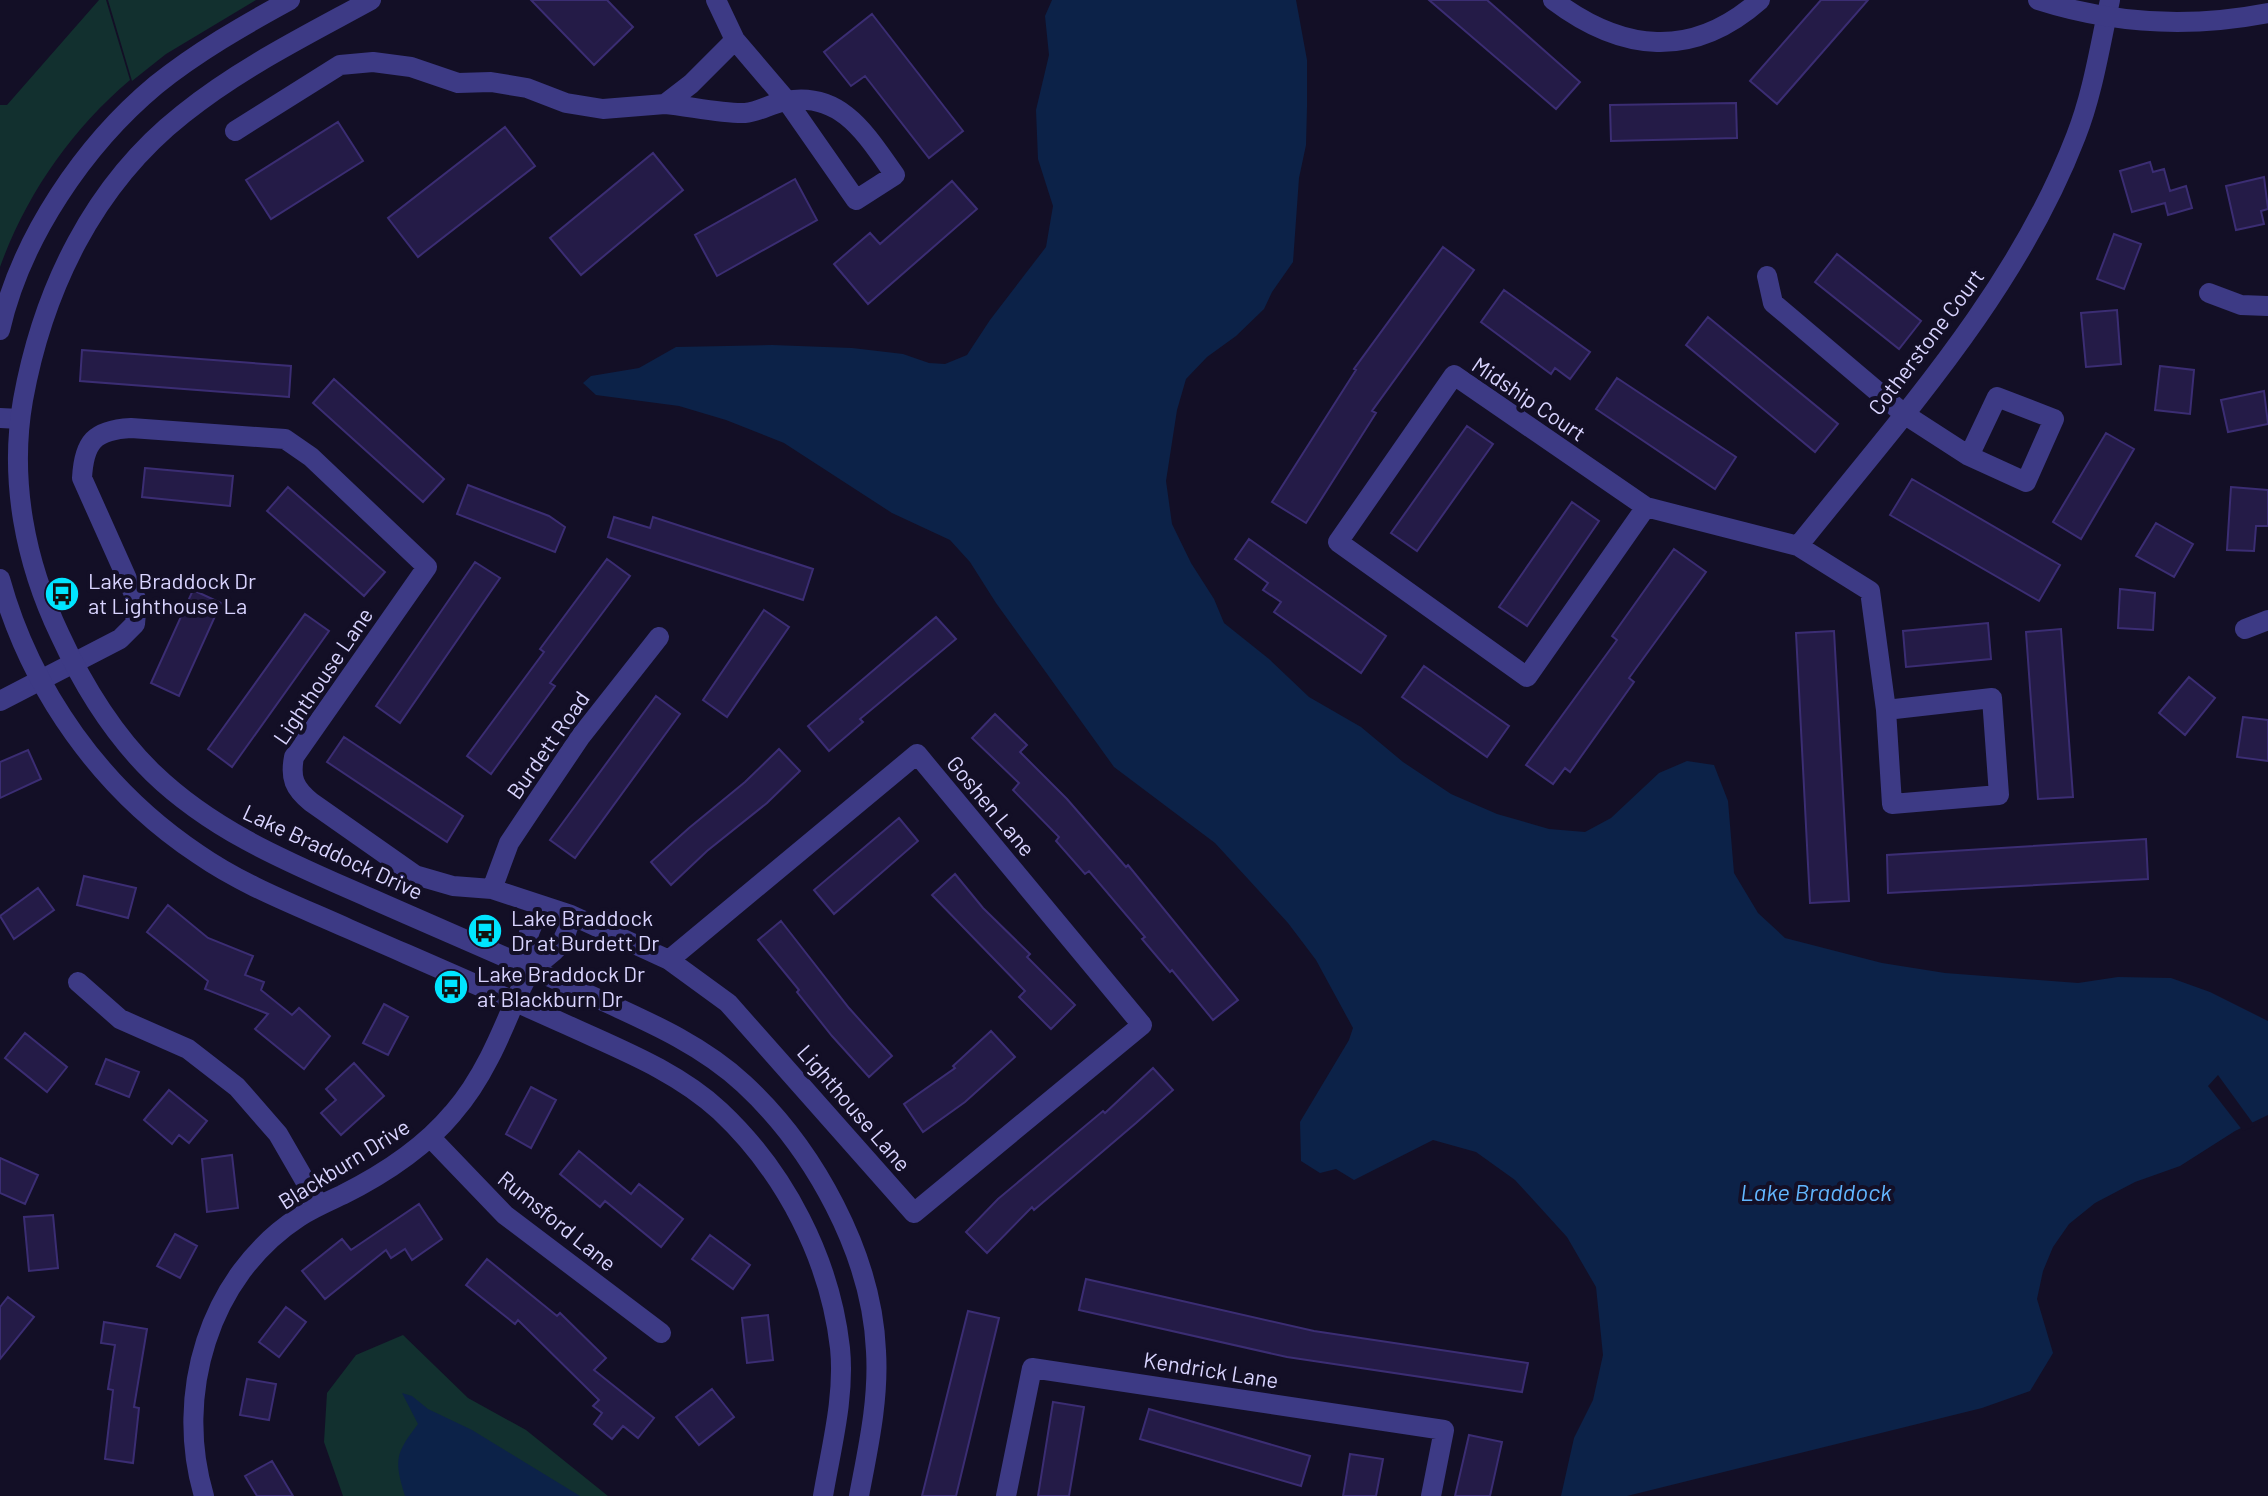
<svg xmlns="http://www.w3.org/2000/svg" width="2268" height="1496" viewBox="0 0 2268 1496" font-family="Barlow,sans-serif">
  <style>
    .green { fill: #12302f }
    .water { fill: #0c2248 }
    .pier { fill: #130f26 }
    .building { fill: #241b47; stroke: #3b2d73; stroke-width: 2 }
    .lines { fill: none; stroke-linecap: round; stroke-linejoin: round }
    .minor { stroke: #3d3a85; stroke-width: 20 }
    .tertiary { stroke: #3d3a85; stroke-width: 20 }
    .labels { text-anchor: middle; stroke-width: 8; stroke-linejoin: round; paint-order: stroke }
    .street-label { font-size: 22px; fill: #d9d4ff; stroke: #130f26 }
    .poi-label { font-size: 22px; fill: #d9d4ff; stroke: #130f26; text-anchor: start }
    .water-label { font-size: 24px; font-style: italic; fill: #62b6ff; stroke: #130f26 }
  </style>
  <rect width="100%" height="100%" fill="#130f26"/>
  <path class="green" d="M99,0H106L130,80C71,130 26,195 0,267V105H7Z
    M108,0H256L166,54L132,81Z
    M403,1335L468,1398L526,1430L608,1496H343L324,1442L327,1393L356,1355Z"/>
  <path class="water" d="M1052,0H1296L1307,60V107L1306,145L1299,178L1293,262L1272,292L1264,309L1236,336L1207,357L1186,379L1177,410L1166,481L1172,524L1191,563L1214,599L1224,623L1269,659L1309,697L1361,727L1403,762L1451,794L1497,814L1549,829L1585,832L1611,818L1659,773L1687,761L1714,765L1728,801L1734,873L1758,913L1785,938L1882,963L1945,973L2078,983L2118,977L2171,978L2210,992L2268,1021V1115L2235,1131L2180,1166L2135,1182L2095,1203L2069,1224L2053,1247L2043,1271L2037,1299L2053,1353L2030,1391L1982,1408L1627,1496H1561L1574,1438L1593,1400L1603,1355L1596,1287L1567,1237L1515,1180L1476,1152L1433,1140L1354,1180L1336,1169L1320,1173L1301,1161L1300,1122L1349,1040L1353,1028L1316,960L1288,923L1249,880L1215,843L1114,767L996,603L970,562L950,540L892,513L784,443L726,420L679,406L596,395L583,383L591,376L639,368L676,347L772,345L852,348L903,354L929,363L945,364L967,355L990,320L1046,247L1053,206L1038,159L1036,110L1049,55L1045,16Z
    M402,1393L412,1396L428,1409L472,1430L580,1496H405C394,1460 395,1454 418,1424Z"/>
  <path class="pier" d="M2218,1075L2255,1126L2243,1131L2208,1086Z"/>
  <path class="building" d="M531,0H607L633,27L594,65Z
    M1429,0H1487L1580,82L1556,109Z
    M1821,0H1868L1777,104L1750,81Z
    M872,14L963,131L929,158L865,76L851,86L824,52Z
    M1736,103L1737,138L1611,141L1610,105Z
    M338,122L363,161L271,219L246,180Z
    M505,127L535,166L418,257L388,218Z
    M653,153L683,190L581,275L550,238Z
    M2150,162L2153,172L2164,169L2170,191L2186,186L2192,208L2168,215L2165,203L2132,212L2120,171Z
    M2264,177L2268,209L2261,211L2264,224L2236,230L2226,186Z
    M795,179L817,220L717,276L695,235Z
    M952,181L977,209L868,304L834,264L870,233L880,244Z
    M2114,234L2141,244L2124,289L2097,279Z
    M1443,247L1474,270L1372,411L1376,413L1306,523L1272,502L1356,370L1354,369Z
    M1837,254L1921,321L1899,349L1815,282Z
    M1504,290L1590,352L1570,379L1555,368L1551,374L1481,322Z
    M2117,310L2121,364L2086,367L2081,313Z
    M1708,317L1838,424L1815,452L1686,345Z
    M82,350L291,366L289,397L80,381Z
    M2160,366L2194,370L2190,414L2155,410Z
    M1617,378L1736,457L1715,489L1596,409Z
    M334,379L444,479L423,502L313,403Z
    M2264,391L2268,424L2228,432L2221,400Z
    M1467,426L1493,444L1417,551L1391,533Z
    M2106,433L2134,449L2081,539L2053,522Z
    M145,468L233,476L230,506L142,497Z
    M1912,479L2060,565L2039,601L1890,515Z
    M468,485L549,516L565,527L555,552L457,514Z
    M288,487L385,572L364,596L267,511Z
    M2231,487L2268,490V526H2256L2254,551L2227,550Z
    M1572,502L1599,521L1527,626L1499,607Z
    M614,517L650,528L653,517L813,569L803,600L608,537Z
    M2156,523L2193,544L2174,577L2136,556Z
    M1249,539L1386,636L1361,673L1274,612L1281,602L1263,590L1268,583L1235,559Z
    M1674,549L1706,572L1629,678L1634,682L1570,772L1565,768L1553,784L1526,765L1617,640L1612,636Z
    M607,559L630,576L550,683L555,686L491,774L467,756L544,652L540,649Z
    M475,562L500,578L400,723L376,706Z
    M2120,589L2155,593L2153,630L2118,628Z
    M193,590L221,603L179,696L151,683Z
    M764,610L789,627L727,717L703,700Z
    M305,614L329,631L232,767L208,749Z
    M936,617L956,639L860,719L863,722L829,751L808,726Z
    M1988,623L1991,659L1906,667L1903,631Z
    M2061,629L2073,797L2038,799L2026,632Z
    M1834,631L1849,901L1810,903L1796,633Z
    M1424,666L1509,726L1487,757L1402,697Z
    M2189,677L2215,698L2185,735L2159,713Z
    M656,696L680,714L575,858L550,840Z
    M995,714L1027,745L1020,752L1067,799L1126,867L1128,865L1238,1000L1213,1020L1172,970L1170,972L1142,939L1145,937L1089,871L1085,874L1056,841L1059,837L1013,790L1019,783L972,738Z
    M2243,717L2268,720V761L2237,757Z
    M344,737L463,816L447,842L327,762Z
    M779,749L800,771L767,803L707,851L671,885L651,862L689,828L745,782Z
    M28,750L41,779L0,798V762Z
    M899,818L918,841L834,914L814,890Z
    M2146,839L2148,879L1888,893L1887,855Z
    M955,874L983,908L1030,954L1027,957L1075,1005L1051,1029L1019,997L1025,991L932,895Z
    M84,876L136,888L128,918L77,905Z
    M38,888L54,910L14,939L0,916Z
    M168,905L208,938L253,956L245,975L264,982L261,990L292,1015L299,1008L330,1036L304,1069L255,1029L268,1014L205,989L208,981L147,932Z
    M781,921L849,1008L892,1056L869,1077L832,1036L797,992L799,990L758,940Z
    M384,1004L408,1017L388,1055L363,1043Z
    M991,1031L1015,1057L965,1102L923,1132L904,1104L955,1068L953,1066Z
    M25,1033L67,1067L47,1092L5,1058Z
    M106,1059L139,1072L129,1097L96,1084Z
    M354,1063L384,1096L341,1135L321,1113L336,1100L326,1089Z
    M1153,1068L1173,1090L1136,1123L1034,1210L1032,1207L987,1253L966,1232L998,1199L1103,1111L1105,1113Z
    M531,1087L556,1100L531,1148L506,1134Z
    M169,1090L207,1121L189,1143L179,1135L172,1144L144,1120Z
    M579,1151L631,1194L639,1184L683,1219L661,1247L605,1201L600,1207L560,1174Z
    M232,1155L238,1208L207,1212L202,1159Z
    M0,1158L38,1175L25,1204L0,1193Z
    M419,1204L442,1239L412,1260L405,1249L391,1258L386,1250L325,1299L302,1271L342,1239L351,1250Z
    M53,1215L58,1268L29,1271L24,1217Z
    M175,1234L197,1246L180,1278L157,1266Z
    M710,1235L750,1265L733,1289L692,1259Z
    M487,1259L557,1316L560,1313L606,1358L594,1370L654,1418L638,1438L623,1426L612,1439L594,1424L602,1413L593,1406L599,1400L518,1320L515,1324L466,1285Z
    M1086,1279L1314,1331L1528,1363L1522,1392L1287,1357L1079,1310Z
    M8,1297L34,1317L0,1359V1307Z
    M286,1307L306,1322L279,1357L259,1342Z
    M968,1311L999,1318L956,1496H922Z
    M768,1315L773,1360L747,1363L742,1318Z
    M104,1322L147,1329L134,1407L139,1408L133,1463L105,1459L113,1390L108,1389L115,1345L101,1343Z
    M247,1379L276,1384L269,1420L240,1415Z
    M712,1389L734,1417L699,1445L676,1417Z
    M1053,1402L1084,1407L1069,1496H1038Z
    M1149,1409L1310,1456L1301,1486L1140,1439Z
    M1469,1435L1502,1442L1490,1496H1455Z
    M1350,1454L1383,1459L1376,1496H1343Z
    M272,1461L293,1496H257L245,1476Z"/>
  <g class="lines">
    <path class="minor" d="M1553,0C1622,52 1692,60 1760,0
      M665,104C688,106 722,114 745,113C759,112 772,103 786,101C842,91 867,136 895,175L856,200L787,101L735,40L716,0
      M235,131L340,65L373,62L411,67L458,83L491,82L527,88L566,103L603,109L665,104L691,84L735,40
      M1767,276L1773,303L1904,414L1969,456L2026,482L2054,419L1997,397L1969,456
      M2209,293L2241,305L2268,306
      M1454,375L1646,507L1527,677L1338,542Z
      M0,418L20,419
      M1646,507L1798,546C1901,417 2016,292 2076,136C2093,93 2100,45 2110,0
      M1798,546L1870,591L1886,710L1892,804L1999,795L1992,698L1886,710
      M2245,629L2268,620
      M0,701L120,639L135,624L137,601L82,478C84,442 94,430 131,428L285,439L311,457L427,567L294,757C290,778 294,788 311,802L415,875L453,886L492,889L571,915L669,960L728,1003L914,1213L1142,1025L917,754L669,960
      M492,889L509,843L533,807L581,736L659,637
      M530,968C556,952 565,946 571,915
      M78,982L120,1019L188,1049L237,1087L278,1134L319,1205
      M431,1138L505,1215L661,1333
      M204,1496C174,1396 208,1276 299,1217C313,1208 327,1202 342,1195C384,1174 423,1149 453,1113C482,1080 500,1037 517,996C521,988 528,978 529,969C531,961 527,952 527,945C526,933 537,917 542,906
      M1006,1496L1032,1368L1444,1430L1431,1496"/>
    <path class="tertiary" d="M371,0C307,35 240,68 183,114C93,185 43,290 23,400C9,480 25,562 60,635C83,685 113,734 153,773C215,833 293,864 370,898C440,929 511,959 581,991C637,1017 698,1041 744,1084C814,1149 872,1254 876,1351C879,1400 868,1448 859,1496
      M2038,0C2113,24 2191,28 2268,13
      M0,330C21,238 84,145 156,85C197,52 244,25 290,0
      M0,579C31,691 102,790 198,854C244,886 298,906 349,929C422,961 494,992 567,1025C619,1049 677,1071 720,1111C785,1172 830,1259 840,1348C845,1397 831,1448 823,1496"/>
  </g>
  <defs>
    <g id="bus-disc" transform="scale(1.8)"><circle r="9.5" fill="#00e5ff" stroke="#130f26"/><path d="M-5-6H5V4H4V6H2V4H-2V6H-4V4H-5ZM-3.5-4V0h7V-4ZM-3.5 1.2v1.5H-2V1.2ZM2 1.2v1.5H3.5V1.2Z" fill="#111"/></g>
  </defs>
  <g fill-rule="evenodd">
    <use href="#bus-disc" x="62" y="594"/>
    <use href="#bus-disc" x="485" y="931"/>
    <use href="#bus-disc" x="451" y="987"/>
  </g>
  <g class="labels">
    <g class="street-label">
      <text transform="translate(1926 342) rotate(-53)" y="8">Cotherstone Court</text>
      <text transform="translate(1529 399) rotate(34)" y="8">Midship Court</text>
      <text transform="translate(323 676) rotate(-56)" y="8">Lighthouse Lane</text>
      <text transform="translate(548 745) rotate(-55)" y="8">Burdett Road</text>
      <text transform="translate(991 806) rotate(50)" y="8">Goshen Lane</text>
      <text transform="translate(333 852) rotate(25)" y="8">Lake Braddock Drive</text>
      <text transform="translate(854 1108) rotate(49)" y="8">Lighthouse Lane</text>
      <text transform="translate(344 1164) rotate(-32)" y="8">Blackburn Drive</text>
      <text transform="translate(557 1221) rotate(39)" y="8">Rumsford Lane</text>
      <text transform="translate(1211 1370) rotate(9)" y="8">Kendrick Lane</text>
    </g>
    <g class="poi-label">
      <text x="88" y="589">Lake Braddock Dr<tspan x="88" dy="25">at Lighthouse La</tspan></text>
      <text x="511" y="926">Lake Braddock<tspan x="511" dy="25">Dr at Burdett Dr</tspan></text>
      <text x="477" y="982">Lake Braddock Dr<tspan x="477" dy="25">at Blackburn Dr</tspan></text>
    </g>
    <g class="water-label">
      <text x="1816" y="1201">Lake Braddock</text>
    </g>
  </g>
</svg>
